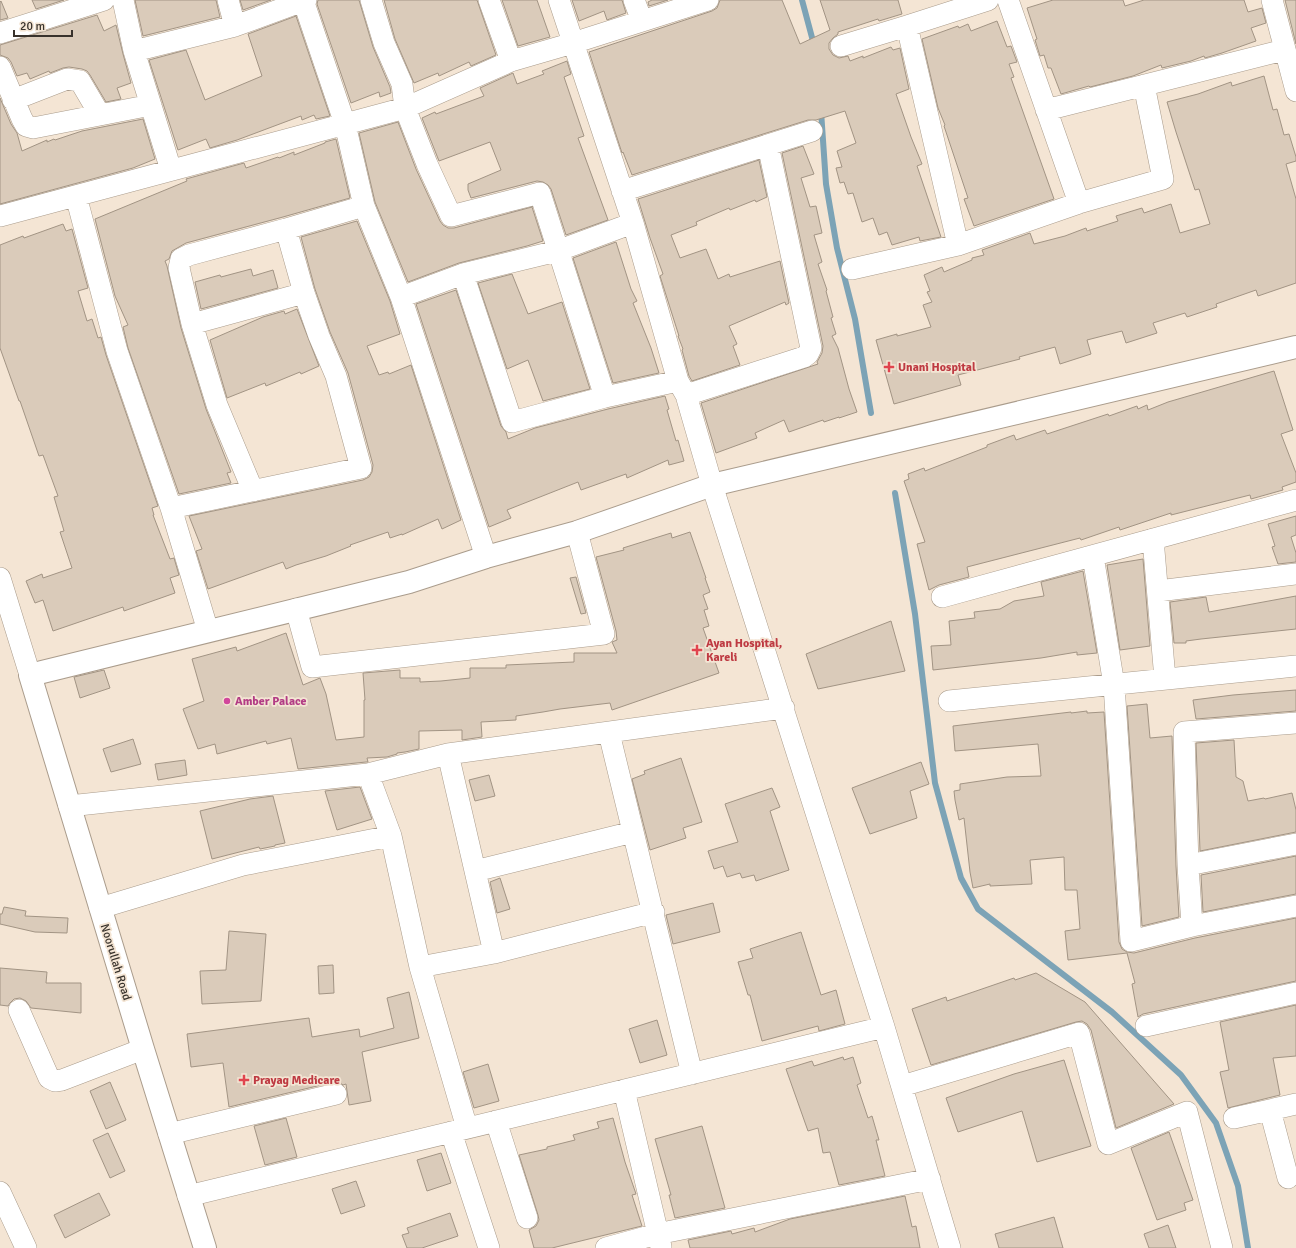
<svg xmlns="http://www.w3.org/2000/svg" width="1296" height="1248" viewBox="0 0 1296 1248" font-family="Signika,sans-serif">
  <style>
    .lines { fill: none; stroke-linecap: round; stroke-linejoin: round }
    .stream { stroke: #7ca3b6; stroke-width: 6 }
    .building { fill: #dacbba; stroke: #a29484 }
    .minor-casing { stroke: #aa9c8c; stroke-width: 22 }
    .major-casing { stroke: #aa9c8c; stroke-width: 24 }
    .minor { stroke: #fff; stroke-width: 21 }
    .major { stroke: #fff; stroke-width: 22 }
    .health-dot { fill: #e0444e; stroke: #f4e5d4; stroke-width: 1.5 }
    .hotel-dot { fill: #d1479c; stroke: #f4e5d4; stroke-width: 1.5 }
    .labels { text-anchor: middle; stroke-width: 3.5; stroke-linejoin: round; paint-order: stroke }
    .health-label { font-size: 12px; font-weight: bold; fill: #be3a42; stroke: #f4e5d4; text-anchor: start }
    .hotel-label { font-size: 12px; font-weight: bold; fill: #b23c85; stroke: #f4e5d4; text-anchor: start }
    .street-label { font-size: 12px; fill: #38322c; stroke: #f4e5d4 }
  </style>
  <rect width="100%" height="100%" fill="#f4e5d4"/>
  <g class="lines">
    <path class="stream" d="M802,0L814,45
      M821,111L826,184L837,248L855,319L871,413
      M895,493L915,614L935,783L961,878L978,909L1112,1012L1181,1075L1216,1123L1238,1186L1248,1248"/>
  </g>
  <path class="building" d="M32,0H64L36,9Z
    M135,0H216L220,17L143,36Z
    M240,0H271L243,10Z
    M318,0H359L373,47L390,87L391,93L380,97L379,92L351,103L317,4Z
    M384,0H477L496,55L471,66L469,62L439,76L438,73L414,83L395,39Z
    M502,0H537L550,37L518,46Z
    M572,0H622L626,13L607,20L604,11L579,21Z
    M652,0H668L649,6L648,2Z
    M720,0H782L800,44L830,30L820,0H898L902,14L879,21L878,19L838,32V34L833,38L829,43V49L833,55L839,58L848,56L850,61L863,56V58L891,47L893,50L900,48L909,89L896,94L911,137L922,164L917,166L941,237L920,241L919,237L892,245L887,232L879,235L873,218L862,222L853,193L848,194L844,182L840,183L836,168L842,167L837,151L856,143L845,111L816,120H808L632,175L623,152L622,153L589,52L712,11L717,8Z
    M1053,0H1123L1125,6L1144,0H1244L1248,12L1262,8L1266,23L1251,28L1256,41L1222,53L1205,58L1204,56L1191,61L1162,68L1161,65L1133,76L1090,87L1089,86L1061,94L1051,68H1048L1044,55L1040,56L1035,40L1037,39L1027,8Z
    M1285,0H1296V44Z
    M1,1L8,18L0,20V2Z
    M97,15L104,31L116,25L123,54L131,83L117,88L121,99L106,102L90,75L87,71L82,69L69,67L63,68L50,73L49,71L30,79L27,73L17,76L11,62L8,58L0,55V45Z
    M296,16L330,116L316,119L314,115L302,120L301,116L237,140L210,148L206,139L178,150L149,60L186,50L205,100L262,76L248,34Z
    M997,21L1007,47L1011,46L1017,62L1009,64L1014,77L1011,78L1054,199L974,226L964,199L968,198L944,126L945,125L938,108L922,39L958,26L959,28L968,24L971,31Z
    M567,61L571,74L564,77L584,136L578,138L608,220L566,235L551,189L548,185L543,182L537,181L471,198L468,190V184L501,170L490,142L439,161L422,118L435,112L436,114L484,96L480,88L513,73L517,84L544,74L542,71Z
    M1264,76L1273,110L1277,109L1284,135L1289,134L1296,157V161L1286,164L1296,199V283L1258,296L1256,290L1216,304L1217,307L1187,317L1185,313L1153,323L1157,333L1126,343L1122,331L1087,340L1091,354L1060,364L1055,347L1019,357L1020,359L958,375L961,385L894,404L876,340L897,334V336L931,327L923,305L932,302L927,292L930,291L924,275L942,267L944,272L972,260V258L984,255L982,250L1030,233L1034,244L1065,236L1086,228L1087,231L1118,221L1116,216L1142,208L1144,213L1171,204L1180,233L1210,224L1199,189L1195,190L1176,132L1167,102L1198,94L1231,82L1232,86Z
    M0,98L11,124L17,133L22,151L47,140V142L54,139L55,140L82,131L143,119L155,159L133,168L0,204Z
    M398,122L416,169L440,221L443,225L448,228H454L532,207L543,241L527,246L459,263L408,282L375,202L359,133Z
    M336,139L350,198L283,217L186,243L172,251L169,259L165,261L167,266L181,328L206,409L231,472L227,473L231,483L179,494L128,348L123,327L128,325L115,296L95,219L187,181L186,179L244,163L246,168L278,157L279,158L294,152V155L325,143V142Z
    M803,146L814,174L801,178L810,207L816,206L822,233L814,235L822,262L818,264L827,290L826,291L833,317L831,318L836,334L832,336L838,348L849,389L857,412L839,418V417L824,422L823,420L789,432L784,420L755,433L757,438L716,453L701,403L818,364L817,362L822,353L823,346L782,153Z
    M759,160L767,197L756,202L755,200L730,210L729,208L696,222L697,225L671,235L680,258L706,249L718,279L729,274L730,277L780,261L789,303L786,305L785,302L729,326L737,344L733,346L740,365L692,381L689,376L682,350L683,349L678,336H679L660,276L663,274L650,238L638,199Z
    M357,221L390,301L400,334L367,346L379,375L388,372L389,374L411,365L461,520L442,529L438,519L402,535V534L390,538L388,532L350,545L351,546L326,556L296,565L286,569L283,562L208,589L196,551L202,549L189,516L363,480L369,477L372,472L373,465L348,373L330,332L315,289L301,237Z
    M63,224L66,231L72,229L88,288L78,291L87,321L92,319L98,338L101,337L106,355L158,506L152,508L154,515H153L170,559L174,558L179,575L170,578L175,593L124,611L123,607L53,631L43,600L35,603L26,581L42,574L43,578L72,568L60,532L64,531L54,497L58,496L43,455L39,456L20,401H19L0,348V245L23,236L24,238Z
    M616,242L631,289L637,301L633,303L651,348L659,373L613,383L573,258Z
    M251,269L253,276L273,270L278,288L201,309L195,282L220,275L221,277Z
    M512,274L528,314L562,302L590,389L543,401L528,360L507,369L478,283Z
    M456,290L501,426L506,432L508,439L535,428L608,409L665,396L669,409L667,410L676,441L678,440L684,461L669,465L668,460L627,478L626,474L581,490L578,482L507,510L511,518L489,527L416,304Z
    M297,309L319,366L301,374L300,372L266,386L265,383L227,398L210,340L263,317L284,311L285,314Z
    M1274,371L1293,430L1281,434L1296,473V482L1282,487L1283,490L1251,499L1250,495L1171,515V513L1120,530L1119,527L1081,540L1080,538L967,567L969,577L939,585L929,590L917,544L925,542L904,481L909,479L908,474L924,468L925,471L987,447V445L1014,435L1016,440L1045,430L1047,434L1108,414L1109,416L1137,406L1138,409L1147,405L1148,410L1168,402Z
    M1296,516V535L1291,537L1296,553V562L1278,564L1272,547L1275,546L1268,524Z
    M690,532L706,578H705L710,592L703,595L708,609L704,610L709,626L703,628L719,673L612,710L610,703L560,709L543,712L516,716V720L481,722L482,737L462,740V730L420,731H419V749L405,752L397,753V754L387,757L367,758L368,762H366L298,769L291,738L267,744L266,741L217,754L215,744L198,749L183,709L204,701L192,659L236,647L237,651L286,633L303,685L320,678L326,694L336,740L364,737V700H365L363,673L400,670V678H420V682L441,681L470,678V668H506V665L574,662V653H617L612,642L617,640L616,631L596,557L624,550L623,548L671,533L672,538Z
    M1143,559L1150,646L1120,650L1107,565Z
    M1083,571L1097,653L1077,655V652L1041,658L933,670L931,646L951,645L949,621L975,618L974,612L1000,609L1014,601L1044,596L1041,582Z
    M576,577L586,613L581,614L570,578Z
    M1296,596V629L1201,639L1186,641V643H1174L1170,602L1206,597L1209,612Z
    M891,621L905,671L818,689L806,654Z
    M104,670L110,688L80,698L74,677Z
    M1296,690V711L1196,719L1193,700L1233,695Z
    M1147,704L1150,738L1172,736L1176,866L1179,917L1142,926L1127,706Z
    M1087,711V713L1104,712L1119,942L1122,949L1127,952L1134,953L1195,938L1296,918V981L1143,1014L1138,1017L1132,984L1135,983L1127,953L1068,960L1065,931L1080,929L1077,890H1065L1064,857L1030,860L1032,884L990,886V884L973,888L970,872L964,818L959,820L955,800L954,791L960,790V784L1007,777L1041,776L1038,744L955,751L953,726L1071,712V713Z
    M133,739L141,764L111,772L103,749Z
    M1234,740L1236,777L1243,781L1248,801L1264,798L1265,799L1292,793L1296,810V832L1200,851L1196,743Z
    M681,758L702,822L683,828L686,838L650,850L632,779L645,774L644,771Z
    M185,760L187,775L158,780L155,764Z
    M921,762L929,784L910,791L917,818L870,834L852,788Z
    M489,775L495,796L475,801L469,780Z
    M360,787L372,819L337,830L325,791Z
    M772,788L780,807L770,811L789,870L756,881L754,875L742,878L740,873L727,877L723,866L714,869L708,851L738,842L725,804Z
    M273,796L285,843L275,845V846L260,849L259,847L212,859L200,811L250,799Z
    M1296,856V894L1203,912L1201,875Z
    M500,878L510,909L497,913L490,882Z
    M713,903L720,932L673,944L666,915Z
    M4,907L26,911L25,916L68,918L67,933L35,932L0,924V914H2Z
    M229,931L266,934L261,1001L202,1004L200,971L226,970Z
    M801,932L821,995L836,990L845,1024L819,1031L818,1026L762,1041L750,995H748L738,962L753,958L750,949Z
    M333,965L334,993L319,994L318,966Z
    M0,968L47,972L46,983H81V1013L31,1008L26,1001L20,998L14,999L10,1003L8,1006L0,1005Z
    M1036,973L1085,1002L1174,1104L1116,1128L1091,1030L1087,1024L1082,1021L1076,1022L931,1065L912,1009L946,997L947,1001L1014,978L1015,980Z
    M409,992L419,1038L362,1052L371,1101L349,1105L346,1084L343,1085L339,1082H334L229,1107L223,1063L191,1067L187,1034L309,1018L312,1037L359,1029L360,1037L394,1028L387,998Z
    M1296,1005V1056L1273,1058L1280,1095L1228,1108L1220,1072L1229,1070L1220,1022Z
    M657,1020L667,1055L640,1063L629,1029Z
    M843,1057L844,1060L853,1057L861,1083L857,1085L868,1118L872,1116L879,1140H876L885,1176L839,1185L830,1152L823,1153L818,1128L808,1131L786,1069L812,1061L814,1066Z
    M1064,1060L1091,1146L1037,1162L1022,1111L958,1132L946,1098L1014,1074Z
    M488,1064L499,1101L474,1108L463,1072Z
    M110,1082L126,1120L106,1129L90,1091Z
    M286,1118L297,1157L265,1165L254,1126Z
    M613,1118L625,1162L635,1191L636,1194L632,1195L642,1226L552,1248H534L529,1230L536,1226L539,1220L538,1215L519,1155L547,1149V1147L575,1140L573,1135L599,1128L597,1122Z
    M702,1126L725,1208L675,1218L669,1195H671L655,1139Z
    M1169,1132L1193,1200L1184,1203L1186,1210L1157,1220L1131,1148Z
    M108,1133L125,1171L110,1178L93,1140Z
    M441,1153L451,1183L427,1191L417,1160Z
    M356,1181L365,1206L341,1214L332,1189Z
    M99,1193L110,1215L65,1238L54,1215Z
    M905,1196L912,1227L916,1226L920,1248H690L688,1240L731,1231L732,1234L754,1228L755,1232L790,1219Z
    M450,1213L458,1236L422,1248H407L402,1235L409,1233L407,1228Z
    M1054,1217L1063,1248H999L995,1234Z
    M1168,1225L1176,1248H1149L1144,1234Z"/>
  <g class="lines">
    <g class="minor-casing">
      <path id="minor" d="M123,0L134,51L171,170
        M228,0L235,26
        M303,0L345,124L364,206L401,297L486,557
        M371,0L384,43L402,84L405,108L427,164L451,216L540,193L605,397
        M489,0L511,61
        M559,0L633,223L678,381L686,395L712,485L884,1027L950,1248
        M634,0L642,21
        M988,0L907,26L958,245L1079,203L1008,0
        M1272,0L1296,91
        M0,33L104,0
        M841,46L907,26
        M134,51L235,26L306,0
        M0,67L22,119L26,126L33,128L151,105
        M13,100L67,79L80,81L100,115
        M1046,110L1284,50
        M622,191L812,131
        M76,196L117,351L171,508L208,631
        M1079,203L1163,179L1144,85
        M0,216L405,108L511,61L573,43L708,0
        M852,269L958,245
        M463,274L512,422L605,397L678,381
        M401,297L463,274L557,251L633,223
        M192,324L304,293
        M686,395L804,357L808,354L811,348L768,145
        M253,491L217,405L192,324L179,268L181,259L189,255L286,229L364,206
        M171,508L361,468L336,376L319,336L304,293L286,229
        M1153,539L1165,679
        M1093,556L1114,685L1131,941L1192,926L1296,906
        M0,578L30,675
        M1158,591L1296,574
        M942,597L1296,500
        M296,609L312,667L604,634L577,532
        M949,701L1296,666
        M609,733L692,1074
        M448,754L494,953
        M368,774L391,836L420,967L467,1128
        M69,806L368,774L448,754L784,708
        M1188,865L1296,844
        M475,871L633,832
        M100,908L243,865L391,836
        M1192,926L1188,865L1184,732L1296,723
        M420,967L494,953L654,912
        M19,1010L49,1078L55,1081L62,1080L143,1049
        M1146,1026L1296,993
        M902,1086L1079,1033L1108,1144L1187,1112L1222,1248
        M624,1090L661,1247
        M1270,1110L1288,1178
        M1234,1118L1296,1104
        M496,1121L527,1218
        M451,1132L489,1248
        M169,1134L336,1094
        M0,1192L26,1248
        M188,1196L884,1027
        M606,1248L657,1234L930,1179"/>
    </g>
    <g class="major-casing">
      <path id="major" d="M205,1248L143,1049L30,675L409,582L486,557L577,532L712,485L1296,347"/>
    </g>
    <use href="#minor" class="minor"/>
    <use href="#major" class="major"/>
  </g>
  <g class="health-dot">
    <path d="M887 361h4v4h4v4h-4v4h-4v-4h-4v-4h4z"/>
    <path d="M695 644h4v4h4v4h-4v4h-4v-4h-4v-4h4z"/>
    <path d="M242 1074h4v4h4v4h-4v4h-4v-4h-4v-4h4z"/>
  </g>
  <circle class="hotel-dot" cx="227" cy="701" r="4"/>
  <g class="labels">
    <g class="health-label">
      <text x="898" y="371">Unani Hospital</text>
      <text x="706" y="647">Ayan Hospital,<tspan x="706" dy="14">Kareli</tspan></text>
      <text x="253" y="1084">Prayag Medicare</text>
    </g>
    <g class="hotel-label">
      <text x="235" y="705">Amber Palace</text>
    </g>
    <g class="street-label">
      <text transform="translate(116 962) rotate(73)" y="4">Noorullah Road</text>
    </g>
  </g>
  <path d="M14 30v6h58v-6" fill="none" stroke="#38322c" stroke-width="2"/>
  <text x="20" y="30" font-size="12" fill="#38322c" stroke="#f4e5d4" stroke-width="3" paint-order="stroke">20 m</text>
</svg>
